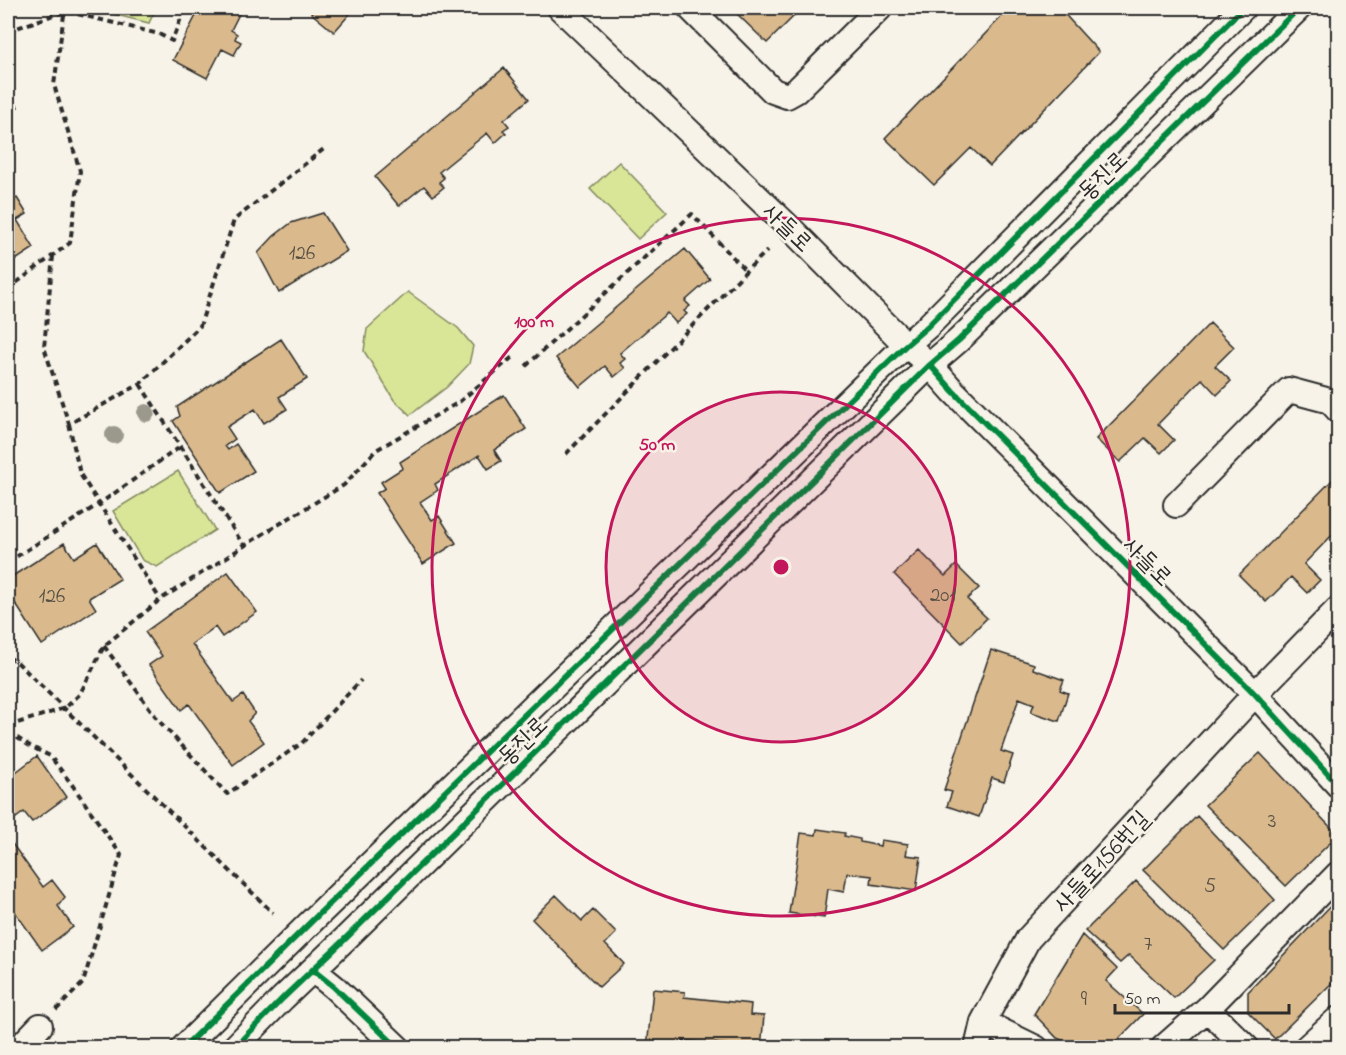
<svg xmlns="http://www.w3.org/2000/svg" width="1346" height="1055" viewBox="0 0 1346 1055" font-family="'Indie Flower','Poor Story',sans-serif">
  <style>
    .green { fill: #d9e597; stroke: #828861; stroke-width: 1.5 }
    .building { fill: #daba8d; stroke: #2b2b2b; stroke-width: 1.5 }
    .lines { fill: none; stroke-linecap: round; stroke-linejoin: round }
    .minor-casing { stroke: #2b2b2b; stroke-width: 28 }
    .path { stroke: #2b2b2b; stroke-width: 4; stroke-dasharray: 6 4.5; stroke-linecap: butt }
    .minor { stroke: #f7f3e8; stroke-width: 24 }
    .cycleway-casing { stroke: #f7f3e8; stroke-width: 10 }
    .cycleway { stroke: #00873e; stroke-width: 6 }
    .tree { fill: #9a998c }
    .ring { fill: none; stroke: #c2185b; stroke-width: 3 }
    .labels { text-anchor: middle; stroke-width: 5; stroke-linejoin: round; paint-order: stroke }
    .number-label { font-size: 21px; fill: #574f44 }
    .street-label { font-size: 24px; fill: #2b2b2b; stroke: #f7f3e8 }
    .centre { fill: #c2185b; stroke: #f7f3e8; stroke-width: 3 }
    .ring-label { font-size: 18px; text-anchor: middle; font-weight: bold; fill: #c2185b; stroke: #f7f3e8; stroke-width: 5; stroke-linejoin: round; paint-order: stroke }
  </style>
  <rect width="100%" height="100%" fill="#f7f3e8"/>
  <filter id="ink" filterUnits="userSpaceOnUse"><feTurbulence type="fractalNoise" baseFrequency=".0167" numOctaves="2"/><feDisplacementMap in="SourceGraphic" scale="12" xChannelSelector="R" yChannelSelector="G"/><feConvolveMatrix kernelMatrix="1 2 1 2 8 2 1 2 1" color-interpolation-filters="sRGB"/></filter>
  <g filter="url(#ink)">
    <path class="green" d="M88,8H156L149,23Z
      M619,162L667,212L638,239L590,189Z
      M408,292L458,328L473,346L469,364L447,387L410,415L394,400L364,351L367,329Z
      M178,471L215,530L157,567L142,560L113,511Z"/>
    <path class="building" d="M200,8H242L231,30L237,34L235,39L241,42L234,55L222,49L207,78L173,60Z
      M315,8H355L334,32L311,13Z
      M731,8H802L767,43Z
      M1010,8H1059L1099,52L990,166L971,148L934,185L885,138Z
      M504,68L529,99L504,120L509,126L503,130L506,133L495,143L487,133L439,172L444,178L439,182L444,187L433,196L424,186L399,206L375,177Z
      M8,90L18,107L8,113Z
      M17,198L27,214L17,220L34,248L8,265V204Z
      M323,213L347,251L279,293L258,253L274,236L291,223Z
      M685,249L710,279L685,301L690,306L684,311L687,314L676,323L667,313L620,353L625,359L620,363L625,368L614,377L605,366L580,387L556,358Z
      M1210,323L1234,347L1215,366L1231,381L1217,395L1202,379L1158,424L1174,440L1161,453L1145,438L1120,462L1096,439Z
      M281,339L307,379L279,397L287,409L264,423L255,409L227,427L235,439L225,446L228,450L236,444L254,471L220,493L173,421L180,416L177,407Z
      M504,395L526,429L494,450L501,461L488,469L479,455L435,484L438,490L420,502L432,520L439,516L456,543L423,564L377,493L385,488L381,482L403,468L400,462Z
      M1338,474V529L1304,564L1320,580L1307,593L1291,577L1266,602L1239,575Z
      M64,543L74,558L97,543L120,579L89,598L96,609L42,645L8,592V579Z
      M919,550L945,576L956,565L979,588L967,599L987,618L962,643L894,574Z
      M228,572L257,612L222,637L215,627L192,644L233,702L243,695L255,713L248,721L264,742L233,765L189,704L181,710L149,665L162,656L145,632Z
      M991,650L1034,664L1033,669L1064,680L1060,690L1068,693L1059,721L1031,712L1034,704L1019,698L1001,751L1013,755L1004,782L992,778L979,817L947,806L952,792L944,790Z
      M1260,753L1338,835L1286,886L1205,805Z
      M37,756L66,797L32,822L24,812L8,824V778Z
      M1197,816L1275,900L1224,950L1143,870Z
      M817,829L845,833L844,836L860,839V842L880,846L881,840L908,844L906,855L921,857L916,891L871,884L872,876L847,873L844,892L828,889L824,918L789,913L801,833L816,835Z
      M8,838L43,887L52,880L65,897L58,906L73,927L42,950L8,902Z
      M1136,881L1214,960L1174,998L1129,955L1120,963L1085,931Z
      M556,895L582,921L593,910L616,933L605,944L624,964L599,987L532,919Z
      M1338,898V977L1275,1039L1248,1012V992Z
      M1082,935L1117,969L1106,981L1143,1014L1110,1048H1081L1057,1038L1034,1014Z
      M653,989L685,992L684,997L751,1004L750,1015L764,1016L761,1048L683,1040V1048H647Z"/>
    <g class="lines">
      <g class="minor-casing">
        <path id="minor" d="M560,8L793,231L906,345L930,365L953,391L1255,694L1338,785
          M690,8L773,91L787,96L796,91L880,8
          M1176,505L1289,390L1330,401L1338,410
          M313,970L334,987L398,1048
          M1207,1009L1247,1048
          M983,1022L1036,1048
          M19,1048L40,1026
          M183,1048L319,914L906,345L928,326L1243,8
          M234,1048L283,998L344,940L930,365L959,340L1299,8
          M977,1048L983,1022L1028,939L1255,694L1338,609
          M1163,1048L1207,1009L1338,874
          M1306,1048L1338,1019"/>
      </g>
      <path class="path" d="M8,31L65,11L159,34L172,41L185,8
        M53,256L44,347L69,424L140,384L200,326L234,220L325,148
        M8,289L70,243L80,171L54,85L65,8
        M526,366L692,214L746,271
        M140,384L244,546
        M8,396L9,401L8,402
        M69,424L80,474L160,599
        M566,454L746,271L767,251
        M8,562L99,504L180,447
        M104,646L159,721L227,794L302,743L361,680
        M8,657L18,663L273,913
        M8,726L65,708L80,694L104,646L161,599L263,534L344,485L376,450L459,402L515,355
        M8,732L30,746L50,756L73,786L121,855L83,983L54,1012"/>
      <use href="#minor" class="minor"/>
      <g class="cycleway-casing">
        <path id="cycleway" d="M930,365L953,391L1255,694L1338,785
          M313,970L334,987L398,1048
          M183,1048L319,914L906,345L928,326L1243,8
          M234,1048L283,998L344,940L930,365L959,340L1299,8"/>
      </g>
      <use href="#cycleway" class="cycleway"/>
    </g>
    <g class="tree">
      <circle cx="146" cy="413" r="9"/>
      <circle cx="114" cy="435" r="9"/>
    </g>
  </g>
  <circle cx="781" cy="567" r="175" fill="#c2185b" fill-opacity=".12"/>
  <g class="ring">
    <circle cx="781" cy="567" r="175"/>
    <circle cx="781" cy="567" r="349"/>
  </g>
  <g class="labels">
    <g class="number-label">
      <text x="302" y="259">126</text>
      <text x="943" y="601">201</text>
      <text x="52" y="602">126</text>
      <text x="1272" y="827">3</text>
      <text x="1210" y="892">5</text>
      <text x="1148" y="950">7</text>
      <text x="1084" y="1005">9</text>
    </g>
    <g class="street-label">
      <text transform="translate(1102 175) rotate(-44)" y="8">동진로</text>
      <text transform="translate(788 227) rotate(44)" y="8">사들로</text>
      <text transform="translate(1148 561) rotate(45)" y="8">사들로</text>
      <text transform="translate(522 740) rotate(-44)" y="8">동진로</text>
      <text transform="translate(1101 861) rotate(-47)" y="8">사들로156번길</text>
    </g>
  </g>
  <circle cx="781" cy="567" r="9" class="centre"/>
  <g class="ring-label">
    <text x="534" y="327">100 m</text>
    <text x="657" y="450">50 m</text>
  </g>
  <rect width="1346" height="1055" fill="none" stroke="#f7f3e8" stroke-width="30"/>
  <rect x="15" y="15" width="1316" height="1025" fill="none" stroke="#2b2b2b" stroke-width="2" filter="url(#ink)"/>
  <path d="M1115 1004v9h174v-9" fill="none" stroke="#2b2b2b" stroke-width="3"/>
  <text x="1124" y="1004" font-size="18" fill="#2b2b2b" stroke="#f7f3e8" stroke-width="4.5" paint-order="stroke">50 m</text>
</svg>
